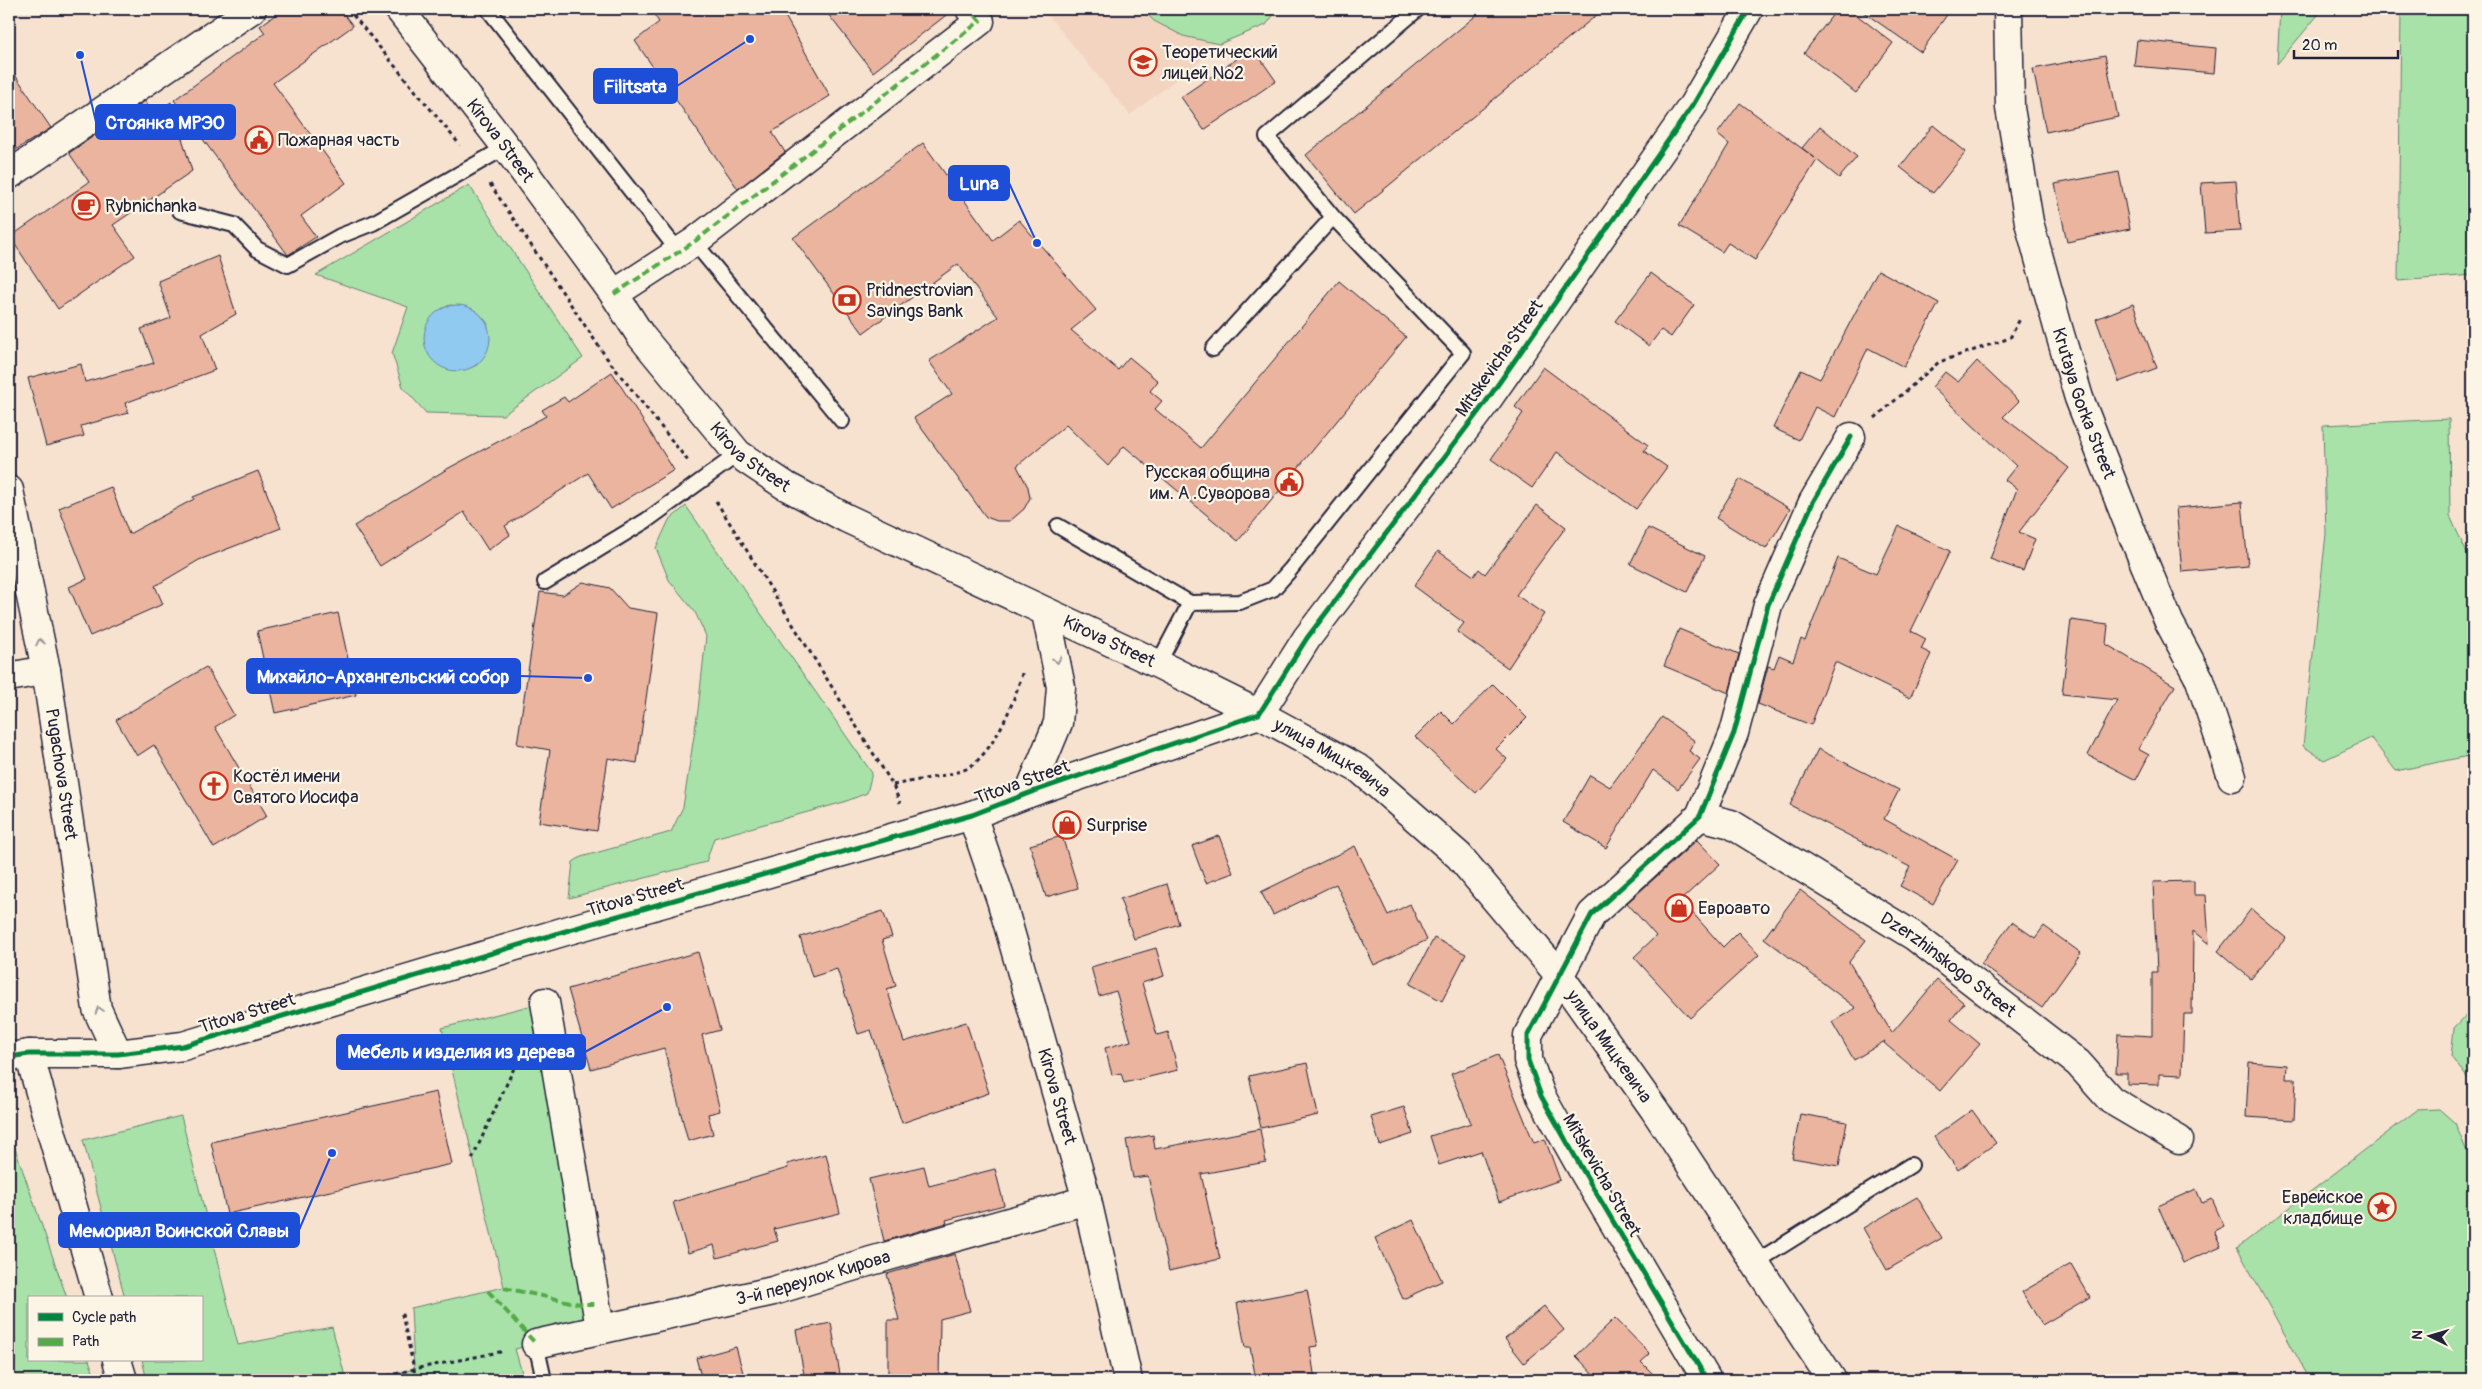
<svg xmlns="http://www.w3.org/2000/svg" width="2482" height="1389" viewBox="0 0 2482 1389" font-family="Pangolin,sans-serif">
  <style>
    .built { fill: #f3d4c1 }
    .green { fill: #a8e2a8; stroke: #658272; fill-rule: evenodd }
    .water { fill: #91caf0; stroke: #6587a8 }
    .building { fill: #eab49e; stroke: #22223b }
    .lines { fill: none; stroke-linecap: round; stroke-linejoin: round }
    .lane-casing { stroke: #22223b; stroke-width: 18 }
    .street-casing { stroke: #22223b; stroke-width: 31 }
    .secondary-casing { stroke: #22223b; stroke-width: 31 }
    .path { stroke: #22223b; stroke-width: 3; stroke-dasharray: 4 4; stroke-linecap: butt }
    .lane { stroke: #fcf5e5; stroke-width: 14 }
    .street { stroke: #fcf5e5; stroke-width: 28 }
    .secondary { stroke: #fcf5e5; stroke-width: 28 }
    .quiet { stroke: #53aa46; stroke-width: 4; stroke-dasharray: 8 4; stroke-linecap: butt }
    .cycleway-casing { stroke: #fcf5e5; stroke-width: 8 }
    .cycleway { stroke: #00873e; stroke-width: 5 }
    .oneway { stroke: #9a9698 }
    .labels { text-anchor: middle; stroke-width: 4.5; stroke-linejoin: round; paint-order: stroke }
    .poi-label { font-size: 18px; fill: #22223b; stroke: #fcf5e5; text-anchor: start }
    .street-label { font-size: 18px; fill: #22223b; stroke: #fcf5e5 }
    .leader { fill: none; stroke: #1d4ed8; stroke-width: 2 }
    .callout-dot { fill: #1d4ed8; stroke: #fcf5e5; stroke-width: 2 }
    .callout { fill: #1d4ed8; stroke: #1d4ed8; stroke-width: 2 }
    .callout-label { font-size: 19px; text-anchor: middle; font-weight: bold; fill: #fff }
  </style>
  <rect width="100%" height="100%" fill="#f7e2d0"/>
  <filter id="ink" filterUnits="userSpaceOnUse"><feTurbulence type="fractalNoise" baseFrequency=".02" numOctaves="2"/><feDisplacementMap in="SourceGraphic" scale="10" xChannelSelector="R" yChannelSelector="G"/><feConvolveMatrix kernelMatrix="1 2 1 2 8 2 1 2 1" color-interpolation-filters="sRGB"/></filter>
  <g filter="url(#ink)">
    <path class="built" d="M1043,9H1269L1130,115Z"/>
    <path class="green" d="M1142,9H1278L1266,25L1219,44L1183,36L1154,21Z
      M2280,9H2323L2277,64Z
      M2401,9H2473V275L2398,281Z
      M469,185L583,358L503,415L426,413L403,387L392,353L408,307L316,275ZM450,305C468,307 477,308 488,324L477,365C430,388 401,324 450,305Z
      M2449,419L2450,516L2473,567V755L2396,771L2371,738L2324,760L2303,746L2326,534L2323,425Z
      M686,506L872,773L867,793L844,802L714,838L706,862L569,898L573,862L581,857L671,832L683,807L698,710L706,636L695,612L669,580L656,548L669,520Z
      M545,1002L600,1328L515,1349L524,1380H372L414,1369L411,1308L504,1287L442,1028Z
      M2472,1009L2473,1010V1085L2451,1057L2454,1028Z
      M2439,1109L2455,1123L2473,1166V1380H2310L2237,1248L2417,1110Z
      M181,1116L238,1345L332,1327L346,1380H147L142,1360H201V1298H125L83,1140Z
      M9,1131L67,1298H29V1360H89L96,1380H9Z"/>
    <path class="water" d="M424 338a33 33 0 1 1 66 0a33 33 0 1 1-66 0Z"/>
    <path class="building" d="M283,9H340L353,26L273,83L346,183L301,216L316,237L288,255L174,100L265,33L260,26Z
      M650,9H781L830,96L772,132L785,152L738,189L635,41L659,22Z
      M824,9H954L873,72Z
      M1484,9H1604L1354,214L1306,155Z
      M1837,9H1849L1893,43L1856,93L1804,53Z
      M1859,9H1951L1921,52Z
      M2137,40L2216,48L2214,73L2134,66Z
      M1253,48L1276,81L1204,130L1181,97Z
      M2105,55L2118,117L2046,132L2033,69Z
      M9,66L51,128L9,154Z
      M145,101L154,115L171,102L192,171L113,225L135,256L58,309L10,237L89,182L69,153Z
      M1740,103L1815,158L1802,148L1820,126L1857,157L1839,178L1817,160L1755,260L1728,243L1722,252L1679,226L1729,144L1717,134Z
      M1933,125L1966,152L1933,193L1900,167Z
      M923,143L993,240L1019,220L1096,310L1071,330L1118,370L1129,357L1158,381L1150,391L1162,401L1155,409L1201,448L1339,281L1406,337L1238,541L1124,446L1108,466L1066,425L1017,466L1028,487L1030,498L1024,509L1010,521H997L986,517L914,418L952,394L929,361L998,317L958,264L863,333L793,238Z
      M2119,172L2130,229L2067,242L2055,184Z
      M2236,181L2240,231L2205,233L2201,183Z
      M218,256L236,314L202,334L215,370L125,403L128,413L81,426L84,436L46,446L28,378L81,364L85,382L154,363L141,329L171,318L158,281Z
      M1878,270L1939,303L1904,367L1868,348L1835,417L1815,407L1799,440L1773,428L1801,370L1820,379Z
      M1651,273L1694,305L1671,337L1661,330L1649,346L1615,321Z
      M2133,304L2157,368L2119,382L2096,319Z
      M1977,361L2019,401L2003,417L2069,468L2019,532L2035,539L2023,571L1990,559L2017,489L2005,480L2016,466L1932,387L1945,372L1958,382Z
      M1543,367L1648,445L1644,451L1667,467L1636,509L1557,452L1532,488L1491,459L1523,413L1515,407Z
      M612,372L674,470L611,509L588,473L505,526L510,535L488,550L464,512L380,566L354,526L447,469L546,416L542,410L564,397L568,402Z
      M258,471L281,528L199,560L155,586L163,604L90,636L69,587L87,579L59,508L111,487L129,534L194,499L193,497Z
      M1740,479L1790,509L1766,549L1716,518Z
      M2242,502L2248,566L2182,572L2176,508Z
      M1537,505L1566,527L1516,595L1544,614L1508,668L1457,632L1464,623L1414,586L1438,551L1474,576L1479,569L1485,574Z
      M1899,526L1950,551L1911,631L1926,639L1921,649L1931,654L1910,698L1835,662L1811,725L1758,704L1768,666L1774,668L1779,655L1793,661L1801,639L1805,641L1838,558L1876,574Z
      M1648,528L1705,556L1687,592L1630,564Z
      M583,582L610,588L628,608L658,613L637,763L608,758L597,831L539,822L550,750L517,744L540,592L563,595Z
      M338,613L356,695L275,713L257,631Z
      M2071,620L2108,625L2106,644L2175,686L2138,749L2149,755L2136,780L2088,755L2117,700L2062,694Z
      M1679,629L1739,654L1729,693L1664,666Z
      M206,667L234,715L215,727L267,816L214,848L154,745L137,756L116,720Z
      M1493,684L1527,718L1496,749L1507,759L1476,793L1415,737L1441,711L1454,724Z
      M1662,717L1695,741L1689,751L1700,759L1678,789L1653,770L1606,848L1563,822L1590,775L1610,787Z
      M1818,749L1899,790L1884,819L1958,860L1933,904L1900,886L1910,867L1790,805Z
      M1062,836L1078,888L1046,897L1030,845Z
      M1219,836L1233,873L1206,883L1192,846Z
      M1697,840L1720,864L1681,900L1723,947L1738,932L1759,955L1690,1018L1634,957L1656,936L1627,903Z
      M1355,846L1388,915L1410,904L1427,940L1374,965L1336,884L1273,915L1261,892Z
      M2194,881V895H2206L2209,944L2193,931L2192,1014H2184L2182,1075L2159,1074V1085L2127,1084V1073H2116L2118,1034L2152,1036V972H2157L2153,882Z
      M1167,884L1179,924L1134,939L1120,899Z
      M1800,890L1866,940L1849,962L1892,1033L1937,980L1964,1003L1951,1020L1980,1044L1940,1091L1884,1043L1885,1041L1854,1060L1832,1022L1856,1008L1764,938Z
      M2251,909L2286,938L2251,979L2218,951Z
      M883,911L892,937L882,940L896,986L887,989L904,1042L966,1022L989,1093L902,1123L871,1030L858,1034L837,969L812,977L800,937Z
      M2012,922L2035,938L2044,926L2081,953L2042,1008L1981,964Z
      M1434,938L1466,954L1442,1001L1410,984Z
      M1156,948L1164,976L1142,983L1157,1035L1168,1032L1178,1070L1124,1083L1121,1073L1112,1075L1105,1048L1131,1041L1116,991L1099,996L1091,967Z
      M698,952L720,1030L702,1035L720,1111L708,1114L713,1134L688,1141L664,1048L591,1069L568,989Z
      M1498,1055L1534,1143L1545,1139L1560,1180L1499,1202L1481,1151L1439,1165L1430,1136L1471,1123L1451,1074Z
      M2249,1062L2287,1065L2286,1079H2296L2294,1120L2246,1117Z
      M1307,1063L1318,1115L1261,1128L1249,1076Z
      M436,1092L452,1164L227,1214L211,1142Z
      M1404,1107L1413,1134L1380,1145L1371,1117Z
      M1972,1110L1996,1143L1958,1170L1934,1137Z
      M1800,1114L1847,1122L1839,1166L1792,1158Z
      M1260,1129L1266,1162L1201,1174L1220,1259L1169,1271L1148,1176L1133,1178L1126,1140L1153,1135L1155,1149Z
      M826,1154L840,1213L774,1229L778,1241L717,1258L714,1245L688,1253L673,1202L788,1168L787,1164Z
      M924,1166L929,1186L995,1169L1004,1205L946,1220L947,1223L884,1241L869,1179Z
      M2196,1189L2202,1203L2212,1199L2224,1226L2214,1231L2221,1246L2183,1263L2158,1206Z
      M1917,1197L1942,1238L1887,1270L1863,1228Z
      M1413,1220L1442,1281L1403,1299L1375,1238Z
      M955,1254L970,1311L940,1319L939,1380H888V1320H899L887,1274Z
      M2071,1264L2090,1297L2042,1325L2022,1292Z
      M1307,1290L1318,1346L1310,1347L1315,1380H1256L1250,1347H1245L1237,1303Z
      M1544,1306L1564,1330L1524,1363L1505,1339Z
      M1615,1318L1650,1354L1641,1362L1659,1380H1599L1576,1356Z
      M831,1323L841,1380H805L796,1330Z
      M736,1347L745,1380H702L696,1358Z"/>
    <g class="lines">
      <g class="lane-casing">
        <path id="lane" d="M488,9L679,252
          M180,211L234,225L257,249L288,265L340,236L373,223L506,147
          M1333,217L1267,137L1418,9
          M694,242L842,421
          M1058,526L1190,603L1240,602L1273,589L1290,570L1463,353L1333,217L1213,349
          M545,582L647,520L738,454
          M1158,664L1190,603
          M1756,1262L1911,1165
          M536,1344L544,1380"/>
      </g>
      <g class="street-casing">
        <g id="street">
          <path id="s1" d="M2008,9L2010,108L2029,222L2059,331L2079,398L2134,538L2169,622L2200,680L2232,777"/>
          <path d="M9,175L252,9"/>
          <path d="M614,294L694,242L980,21L970,9"/>
          <path id="s2" d="M9,490L46,670L97,1009L118,1054"/>
          <path d="M9,677L46,670"/>
          <path id="s3" d="M972,815L1001,900L1087,1200L1128,1380"/>
          <path id="s4" d="M1700,816L1731,824L1914,936L2078,1063L2111,1100L2179,1140"/>
          <path d="M545,1002L600,1328"/>
          <path d="M29,1054L99,1298"/>
          <path id="s5" d="M536,1344L773,1291L871,1261L1087,1200"/>
          <path d="M117,1360L123,1380"/>
          <path d="M1707,1380L1585,1174L1541,1096L1528,1060V1035L1592,914L1700,816L1734,733L1768,605L1813,502L1851,437"/>
        </g>
      </g>
      <g class="secondary-casing">
        <g id="secondary">
          <path id="s6" d="M399,9L506,147L614,294L641,336L738,454L786,486L846,518L1158,664L1259,714L1361,770L1459,856L1559,975L1654,1109L1832,1380"/>
          <path d="M1259,714L1307,638L1485,403L1693,105L1749,9"/>
          <path d="M1029,793L1058,723L1061,687L1046,613"/>
          <path d="M9,1057L29,1054H118L183,1046L569,930L972,815L1029,793L1259,714"/>
        </g>
      </g>
      <path class="path" d="M348,9L460,145
        M490,184L606,357L688,461
        M1875,418L1939,362L2010,338L2021,317
        M716,501L893,785L900,803
        M893,785C906,782 959,774 968,768C996,750 1015,700 1023,670
        M472,1159L521,1053
        M372,1380L414,1369L401,1310
        M416,1380L414,1369L505,1351"/>
      <use href="#lane" class="lane"/>
      <use href="#street" class="street"/>
      <use href="#secondary" class="secondary"/>
      <path class="quiet" d="M405,16L415,9
        M614,294L694,242L980,21L970,9
        M504,1288L580,1304H596
        M488,1291L536,1344"/>
      <g class="cycleway-casing">
        <path id="cycleway" d="M9,1057L29,1054H118L183,1046L569,930L972,815L1029,793L1259,714L1307,638L1485,403L1693,105L1749,9
          M1707,1380L1585,1174L1541,1096L1528,1060V1035L1592,914L1700,816L1734,733L1768,605L1813,502L1851,437"/>
      </g>
      <use href="#cycleway" class="cycleway"/>
    </g>
    <defs><path id="oneway-chevron" d="M-2-3.5L2.5 0L-2 3.5" fill="none" stroke-width="1.6" stroke-linecap="round" stroke-linejoin="round" transform="scale(1.25)"/></defs>
    <g class="oneway">
      <use href="#oneway-chevron" transform="translate(40 642) rotate(-102)"/>
      <use href="#oneway-chevron" transform="translate(1057 660) rotate(79)"/>
      <use href="#oneway-chevron" transform="translate(99 1010) rotate(-108)"/>
    </g>
  </g>
  <defs>
    <g id="school-ring" transform="scale(1.4375)"><circle r="9.5" fill="#fcf5e5" stroke="#c8321e" stroke-width="1.5"/><path d="M0-5L7-2L0 1L-7-2ZM-4 1L0 2.5L4 1V4Q0 6-4 4Z" fill="#c8321e"/></g>
    <g id="civic-ring" transform="scale(1.4375)"><circle r="9.5" fill="#fcf5e5" stroke="#c8321e" stroke-width="1.5"/><path d="M-.6-6.5H3V-4.5H.6V-3L4-1V1h2V6H-6V1h2V-1L-.6-3ZM-1.2 2.5V6h2.4V2.5Z" fill="#c8321e"/></g>
    <g id="cafe-ring" transform="scale(1.4375)"><circle r="9.5" fill="#fcf5e5" stroke="#c8321e" stroke-width="1.5"/><path d="M-5.5-4.5H6V0H3Q3 3.5 0 3.5H-2.5Q-5.5 3.5-5.5 0ZM3-3.2v2h1.7v-2ZM-6 4.5H4V6H-6Z" fill="#c8321e"/></g>
    <g id="bank-ring" transform="scale(1.4375)"><circle r="9.5" fill="#fcf5e5" stroke="#c8321e" stroke-width="1.5"/><path d="M-6-4H6V4H-6ZM0-2.3a2.3 2.3 0 1 0 0 4.6a2.3 2.3 0 1 0 0-4.6Z" fill="#c8321e"/></g>
    <g id="church-ring" transform="scale(1.4375)"><circle r="9.5" fill="#fcf5e5" stroke="#c8321e" stroke-width="1.5"/><path d="M-1.2-6h2.4v3.5h3.3v2.4h-3.3V6h-2.4V-.1h-3.3v-2.4h3.3Z" fill="#c8321e"/></g>
    <g id="shop-ring" transform="scale(1.4375)"><circle r="9.5" fill="#fcf5e5" stroke="#c8321e" stroke-width="1.5"/><path d="M-5-2.5h2.3a2.7 3.5 0 0 1 5.4 0H5L5.5 6h-11ZM-1.5-2.5h3a1.5 2.3 0 0 0-3 0Z" fill="#c8321e"/></g>
    <g id="sight-ring" transform="scale(1.4375)"><circle r="9.5" fill="#fcf5e5" stroke="#c8321e" stroke-width="1.5"/><path d="M0-6L1.8-2.2L6-1.7L2.9 1.2L3.7 5.4L0 3.3L-3.7 5.4L-2.9 1.2L-6-1.7L-1.8-2.2Z" fill="#c8321e"/></g>
  </defs>
  <g fill-rule="evenodd">
    <use href="#school-ring" x="1143" y="62"/>
    <use href="#civic-ring" x="259" y="140"/>
    <use href="#cafe-ring" x="86" y="206"/>
    <use href="#bank-ring" x="847" y="300"/>
    <use href="#civic-ring" x="1289" y="482"/>
    <use href="#church-ring" x="214" y="786"/>
    <use href="#shop-ring" x="1067" y="825"/>
    <use href="#shop-ring" x="1679" y="908"/>
    <use href="#sight-ring" x="2382" y="1207"/>
  </g>
  <g class="labels">
    <g class="poi-label">
      <text x="1162" y="58">Теоретический<tspan x="1162" dy="21">лицей №2</tspan></text>
      <text x="278" y="146">Пожарная часть</text>
      <text x="105" y="212">Rybnichanka</text>
      <text x="866" y="296">Pridnestrovian<tspan x="866" dy="21">Savings Bank</tspan></text>
      <text x="1270" y="478" text-anchor="end">Русская община<tspan x="1270" dy="21">им. А .Суворова</tspan></text>
      <text x="233" y="782">Костёл имени<tspan x="233" dy="21">Святого Иосифа</tspan></text>
      <text x="1086" y="831">Surprise</text>
      <text x="1698" y="914">Евроавто</text>
      <text x="2363" y="1203" text-anchor="end">Еврейское<tspan x="2363" dy="21">кладбище</tspan></text>
    </g>
    <g class="street-label">
      <text dy="6" stroke="none"><textPath href="#s6" startOffset="166">Kirova Street</textPath></text>
      <text transform="translate(1499 358) rotate(-55)" y="6">Mitskevicha Street</text>
      <text dy="6" stroke="none"><textPath href="#s1" startOffset="404">Krutaya Gorka Street</textPath></text>
      <text dy="6" stroke="none"><textPath href="#s6" startOffset="571">Kirova Street</textPath></text>
      <text dy="6" stroke="none"><textPath href="#s6" startOffset="976">Kirova Street</textPath></text>
      <text dy="6" stroke="none"><textPath href="#s6" startOffset="1228">улица Мицкевича</textPath></text>
      <text dy="6" stroke="none"><textPath href="#s2" startOffset="289">Pugachova Street</textPath></text>
      <text transform="translate(1022 782) rotate(-20)" y="6">Titova Street</text>
      <text transform="translate(635 897) rotate(-16)" y="6">Titova Street</text>
      <text dy="6" stroke="none"><textPath href="#s4" startOffset="291">Dzerzhinskogo Street</textPath></text>
      <text transform="translate(247 1013) rotate(-17)" y="6">Titova Street</text>
      <text dy="6" stroke="none"><textPath href="#s6" startOffset="1632">улица Мицкевича</textPath></text>
      <text dy="6" stroke="none"><textPath href="#s3" startOffset="294">Kirova Street</textPath></text>
      <text transform="translate(1602 1175) rotate(60)" y="6">Mitskevicha Street</text>
      <text dy="6" stroke="none"><textPath href="#s5" startOffset="285">3-й переулок Кирова</textPath></text>
    </g>
  </g>
  <path class="leader" d="M750 39L677 86M80 55L96 122M1037 243L1009 183M588 678L520 676M667 1007L585 1052M332 1153L299 1230"/>
  <g class="callout-dot">
    <circle cx="750" cy="39" r="5"/>
    <circle cx="80" cy="55" r="5"/>
    <circle cx="1037" cy="243" r="5"/>
    <circle cx="588" cy="678" r="5"/>
    <circle cx="667" cy="1007" r="5"/>
    <circle cx="332" cy="1153" r="5"/>
  </g>
  <g class="callout">
    <rect x="594" y="69" width="83" height="34" rx="5"/>
    <rect x="96" y="105" width="139" height="34" rx="5"/>
    <rect x="949" y="166" width="60" height="34" rx="5"/>
    <rect x="247" y="659" width="273" height="34" rx="5"/>
    <rect x="337" y="1035" width="248" height="34" rx="5"/>
    <rect x="59" y="1213" width="240" height="34" rx="5"/>
  </g>
  <g class="callout-label">
    <text x="635" y="93">Filitsata</text>
    <text x="165" y="129">Стоянка МРЭО</text>
    <text x="979" y="190">Luna</text>
    <text x="383" y="683">Михайло-Архангельский собор</text>
    <text x="461" y="1058">Мебель и изделия из дерева</text>
    <text x="179" y="1237">Мемориал Воинской Славы</text>
  </g>
  <rect width="2482" height="1389" fill="none" stroke="#fcf5e5" stroke-width="30"/>
  <rect x="15" y="15" width="2452" height="1359" fill="none" stroke="#22223b" stroke-width="2" filter="url(#ink)"/>
  <rect x="28" y="1296" width="175" height="65" fill="#fcf5e5" stroke="#a5a1a1"/>
  <rect x="38" y="1313" width="25" height="8" fill="#00873e" stroke="#a5a1a1"/>
  <text x="72" y="1322" font-size="15" fill="#22223b">Cycle path</text>
  <rect x="38" y="1338" width="25" height="8" fill="#53aa46" stroke="#a5a1a1"/>
  <text x="72" y="1346" font-size="15" fill="#22223b">Path</text>
  <g transform="translate(2430 1336) rotate(275)" stroke="#fcf5e5" stroke-width="4" paint-order="stroke">
  <path d="M0-4L9 19L0 12L-9 19Z" fill="#22223b"/>
  <text y="-8" font-size="14" font-weight="bold" text-anchor="middle" fill="#22223b">N</text>
  </g>
  <path d="M2294 50v8h104v-8" fill="none" stroke="#22223b" stroke-width="2.5"/>
  <text x="2302" y="50" font-size="15" fill="#22223b" stroke="#fcf5e5" stroke-width="4" paint-order="stroke">20 m</text>
</svg>
